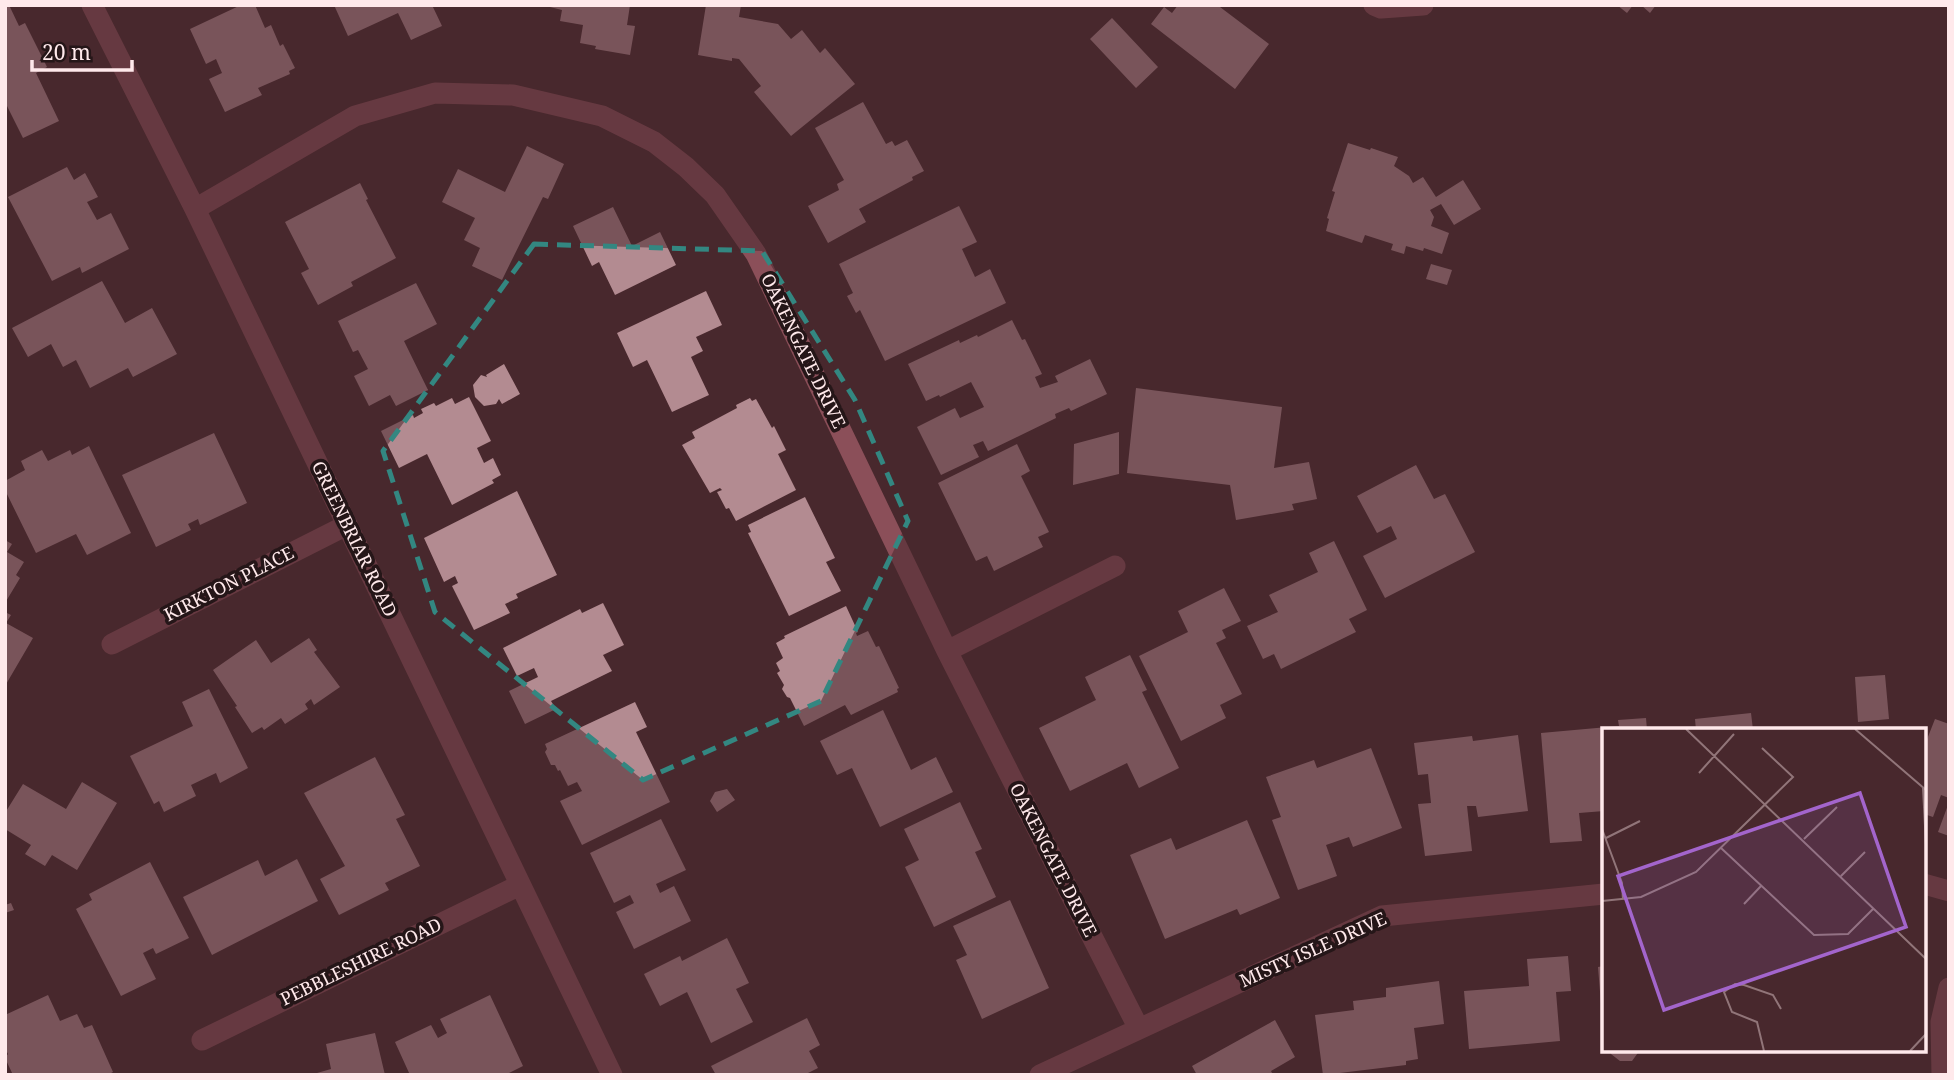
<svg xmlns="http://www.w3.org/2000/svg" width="1954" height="1080" viewBox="0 0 1954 1080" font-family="'Noto Serif',serif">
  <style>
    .building { fill: #b38b91 }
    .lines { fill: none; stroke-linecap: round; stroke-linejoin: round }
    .minor { stroke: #8b4f59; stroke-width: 21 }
    .marked { fill: none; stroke: #338781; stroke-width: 5; stroke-dasharray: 14 9; stroke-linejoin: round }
    .labels { text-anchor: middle; stroke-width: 7; stroke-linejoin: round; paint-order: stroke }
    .street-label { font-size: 18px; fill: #ffe9eb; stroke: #251618 }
    .inset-road { fill: none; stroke: #917579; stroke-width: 2 }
    .view { fill: #a365cc; fill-opacity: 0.15; stroke: #a365cc; stroke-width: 3.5 }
    .inset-edge { fill: none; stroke: #ffe9eb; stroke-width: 3.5 }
  </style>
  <rect width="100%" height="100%" fill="#48282d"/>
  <path class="building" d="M5,5H9L19,26L25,23L47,67L36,73L59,121L23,138L5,102Z
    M241,5H255L265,28L271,25L280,46L283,44L295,68L289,71L290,74L258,88L262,95L225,112L209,79L222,73L216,59L206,64L190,29Z
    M334,5H432L442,26L411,40L398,13L348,36Z
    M542,5H630L627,25L635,26L630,55L595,49L596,46L580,43L583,25L560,21L562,10Z
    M706,5H741L739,17L778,24L791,39L802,30L820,53L825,48L855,84L791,136L754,92L761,86L739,59L732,58V61L698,55Z
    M1178,5H1222L1220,7L1269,44L1235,89L1151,24L1164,7L1172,13Z
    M1617,5H1633L1627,13Z
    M1641,5H1656L1650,13Z
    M1112,18L1158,67L1136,88L1090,39Z
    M863,102L886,144L892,141L895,146L907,140L924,171L912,177L913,180L859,209L866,222L828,243L808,206L839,190L837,184L844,180L815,128Z
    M1348,143L1370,150L1371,148L1398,157L1394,166L1409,176L1413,183L1423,177L1436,197L1463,180L1481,209L1454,225L1441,204L1430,210L1434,217L1431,226L1449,233L1442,254L1424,248L1423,251L1406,246L1404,254L1391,250L1393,244L1365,235L1362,243L1326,231L1329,219L1327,218L1335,192L1332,191Z
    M527,146L564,164L548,199L543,197L502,280L472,266L480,248L464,240L475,218L442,202L458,169L505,192Z
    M67,167L74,180L85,173L98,197L87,202L97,220L111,213L129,249L82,273L80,267L52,281L8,197Z
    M360,183L368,199L366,200L396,258L351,282L353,286L318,305L301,273L309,269L285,222Z
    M959,206L977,242L962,249L975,277L990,269L1006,303L885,361L860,310L856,313L847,296L853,293L839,264Z
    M613,207L632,246L660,232L676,265L615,295L599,262L592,266L573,226Z
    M1431,264L1452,270L1447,285L1426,279Z
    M102,281L125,323L152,308L177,354L133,377L128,368L90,388L76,360L63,367L51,344L28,357L12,328Z
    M416,283L437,324L404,341L428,390L396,406L390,395L369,406L354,376L368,369L358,350L353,352L338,321Z
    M706,291L722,325L696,337L703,351L691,357L709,395L672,412L647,360L633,367L617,333Z
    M1012,320L1022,340L1025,339L1042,374L1035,377L1040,388L1058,382L1055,376L1090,359L1107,394L1071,411L1069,408L1055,414L1056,418L988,451L983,441L973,445L979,457L941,475L917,427L955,408L960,418L984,407L971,382L940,397L939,395L926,401L908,364L959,340L960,343L977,335L978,337Z
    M504,364L520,394L502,404L499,399L496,404L484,406L475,397L473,385L481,375L487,377L486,375Z
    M1136,388L1282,407L1274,468L1309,462L1317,499L1292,504L1294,510L1236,520L1230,485L1127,473Z
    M469,397L491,441L477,448L484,463L493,458L501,475L492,480L494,483L452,505L427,454L399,468L381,431L413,415L414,418L423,413L421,409L434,403L436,406L452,398L455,404Z
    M750,398L752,401L756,399L772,428L774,426L786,450L778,454L796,490L736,521L729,508L726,509L717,492L722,490L720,488L710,493L682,445L695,438L692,432L737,408L736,405Z
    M1119,432V474L1073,485L1074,444Z
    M214,433L247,503L200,525L198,519L188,524L191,530L156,547L122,475Z
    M1017,444L1030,471L1021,476L1049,532L1038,537L1043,547L994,571L987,556L976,561L938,483Z
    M89,446L131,533L87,555L76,534L36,553L5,490V481L25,470L21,461L42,450L48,461L70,450L72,455Z
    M1416,465L1434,499L1445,494L1475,552L1385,598L1363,556L1397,539L1391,526L1377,533L1357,496Z
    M517,491L557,575L516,594L518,598L505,604L510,613L474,630L452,586L458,583L455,576L444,582L424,538Z
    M805,497L835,558L826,562L841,591L789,616L748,533L751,532L748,525Z
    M5,540L12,544L7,552L24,562L16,575L20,578L5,603Z
    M1334,541L1367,610L1349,619L1356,632L1281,669L1274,654L1263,659L1247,626L1278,612L1269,595L1318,572L1309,553Z
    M1224,588L1241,621L1222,630L1226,638L1216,643L1242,694L1220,705L1226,718L1181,741L1139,656L1188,632L1178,611Z
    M603,603L624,645L603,655L612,671L551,701L556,709L525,724L509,691L538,677L534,668L517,676L503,648L580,609L582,613Z
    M846,606L858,632L856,633L857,636L868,631L876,647L879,646L899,688L897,689L898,692L851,715L845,705L804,726L790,698L787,697L782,689L784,685L777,673L780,671L776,663L783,658L776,643L785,638L784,636Z
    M5,612L11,615L6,623L33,638L5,686Z
    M309,638L317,650L314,652L340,687L314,705L311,699L305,704L308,709L285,724L281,718L264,730L262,727L252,733L235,707L237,706L213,670L256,640L271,663Z
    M1130,655L1147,690L1142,692L1179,768L1139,788L1127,763L1070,791L1039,728L1096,700L1085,677Z
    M1885,675L1889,719L1858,722L1855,677Z
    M209,689L248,768L220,783L216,773L191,785L196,796L164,812L159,801L154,804L130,756L193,726L182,702Z
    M635,702L647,727L636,732L670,802L582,845L560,801L582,791L577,782L568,786L560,770L558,771L555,765H551L545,752L547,749L545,744Z
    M883,710L911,770L936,757L953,792L880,827L852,768L837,775L820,741Z
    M1751,713L1753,730H1696L1695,719Z
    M1646,718L1647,730H1604V811L1579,813L1582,841L1550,843L1541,733L1619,726L1618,720Z
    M1935,719L1949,724V798L1941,795L1933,817L1924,814V747Z
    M1518,735L1528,811L1478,817L1476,806H1467L1472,851L1425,856L1418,804L1431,803L1428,774L1418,775L1414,743L1472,736L1473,741Z
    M1371,748L1402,828L1353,847L1349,837L1326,845L1337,876L1298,890L1272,820L1281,817L1266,777L1314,760L1317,768Z
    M375,757L405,815L396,819L420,866L385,883L389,890L339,915L320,879L345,866L304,793Z
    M82,782L117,803L77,870L52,855L45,866L25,854L31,845L5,829V813L23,784L66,809Z
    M727,789L735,800L717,812L710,801L715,792Z
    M960,802L982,849L975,852L996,897L934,927L905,867L919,860L904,829Z
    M1948,805H1949V836L1938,832Z
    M661,819L686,870L656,884L660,893L674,886L691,921L634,949L616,912L634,903L630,895L614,903L590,853Z
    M1247,820L1280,898L1240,915L1237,909L1165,939L1130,855L1171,838L1176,850Z
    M297,859L318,901L212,955L183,897L258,860L265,876Z
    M150,862L189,938L156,954L153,948L143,953L156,979L121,996L76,909L92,900L89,894Z
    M1010,900L1049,988L982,1019L956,960L967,955L953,926Z
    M11,903L14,910L5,913V905Z
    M727,938L749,983L736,989L753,1022L711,1043L687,992L660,1006L644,974L680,956L682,961Z
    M1568,956L1571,991L1556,992L1560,1041L1469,1049L1464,991L1529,986L1527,959Z
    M1604,966V1016H1602L1598,967Z
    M1439,981L1444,1024L1414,1028L1418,1059L1406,1061V1065L1323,1075L1315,1015L1354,1010L1353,1001L1386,997V988Z
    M48,995L60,1021L77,1014L84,1028L92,1025L113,1072L107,1075H13L5,1058L8,1054L5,1048V1015Z
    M490,995L523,1066L505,1075H410L395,1042L431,1025L438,1038L447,1033L440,1019Z
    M807,1018L820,1045L809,1051L818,1068L804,1075H716L711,1066Z
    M1275,1020L1295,1057L1271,1071L1273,1075H1197L1192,1066Z
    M375,1033L385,1075H310L331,1069L326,1044Z
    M1610,1050H1640L1632,1061H1620L1611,1054Z"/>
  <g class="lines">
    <path class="minor" d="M92,5L195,209L612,1075
      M1374,5L1381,8L1423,5
      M195,209L355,116L435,93L513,95L602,116L654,142L686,167L715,195L756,254L947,651L1139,1029
      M112,644L347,525
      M947,651L1115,566
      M1924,884L1949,891
      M202,1040L520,885
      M1040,1075L1382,916L1604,894
      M1942,1075L1941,1022L1949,988"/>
  </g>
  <path d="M0 0H1954V1080H0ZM534,244L762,251L855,400L908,521L821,701L643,780L435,612L383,451Z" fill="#48282d" fill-opacity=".55" fill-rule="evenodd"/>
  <path class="marked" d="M534,244L762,251L855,400L908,521L821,701L643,780L435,612L383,451Z"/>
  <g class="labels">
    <g class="street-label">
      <text transform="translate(803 351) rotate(64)" y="6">OAKENGATE DRIVE</text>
      <text transform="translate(354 539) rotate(64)" y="6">GREENBRIAR ROAD</text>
      <text transform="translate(229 584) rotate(-27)" y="6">KIRKTON PLACE</text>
      <text transform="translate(1053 860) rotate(63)" y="6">OAKENGATE DRIVE</text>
      <text transform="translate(1313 950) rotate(-24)" y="6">MISTY ISLE DRIVE</text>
      <text transform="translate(361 962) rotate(-26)" y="6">PEBBLESHIRE ROAD</text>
    </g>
  </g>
  <g transform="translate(1602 728)">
    <rect width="324" height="324" fill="#48282d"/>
    <path class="inset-road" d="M84,1L324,231M253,1L324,62M97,45L132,6M321,60L324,117M0,101L20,155L21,172M4,110L38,93M202,111L235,79M119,120L212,207L246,206L271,181M239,148L263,124M0,173L39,169L94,144L191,49L160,20M142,176L159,158M162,323L155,294L130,284L122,264L133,256L142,257L171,267L179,281M308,323L324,306"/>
    <path class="view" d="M258,65L304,199L62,282L16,148Z"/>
    <rect width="324" height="324" class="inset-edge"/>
  </g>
  <rect width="1954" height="1080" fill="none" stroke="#ffe9eb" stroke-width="14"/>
  <path d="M32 60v10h100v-10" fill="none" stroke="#ffe9eb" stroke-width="3.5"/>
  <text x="42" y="60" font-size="21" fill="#ffe9eb" stroke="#251618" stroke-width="5" paint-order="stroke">20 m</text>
</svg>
